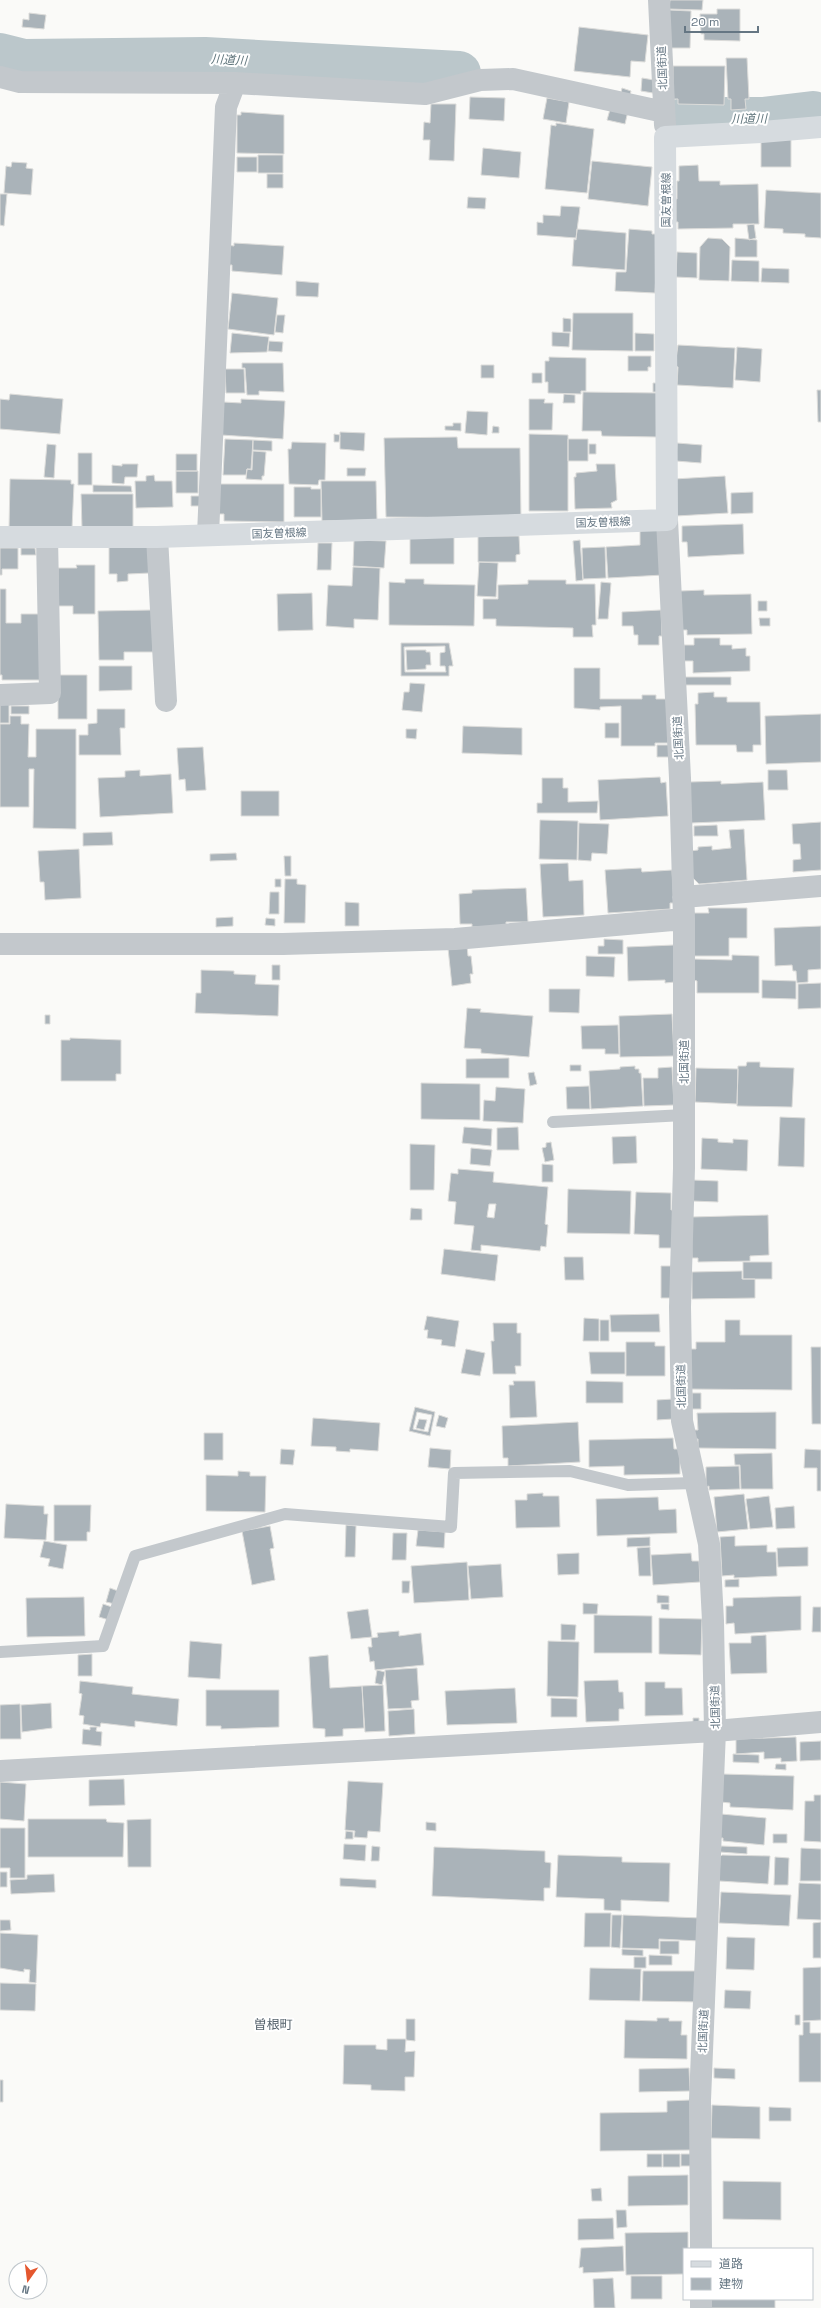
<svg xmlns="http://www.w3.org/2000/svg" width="821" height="2308" viewBox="0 0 821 2308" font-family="'Space Grotesk','Noto Sans JP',sans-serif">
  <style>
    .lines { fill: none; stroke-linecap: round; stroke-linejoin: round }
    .river { stroke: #bbc7cb; stroke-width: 44 }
    .building { fill: #aab3b9; stroke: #dcdcda; fill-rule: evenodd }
    .lane { stroke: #c3c8cc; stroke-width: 12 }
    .street { stroke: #c3c8cc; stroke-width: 22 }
    .secondary { stroke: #d6dbdf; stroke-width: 22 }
    .labels { text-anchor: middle; stroke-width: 4; stroke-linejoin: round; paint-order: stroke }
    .street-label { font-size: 11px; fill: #657683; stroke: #fff }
    .water-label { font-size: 12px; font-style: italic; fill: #60757c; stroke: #fff }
    .quarter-label { font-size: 13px; fill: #57646e; stroke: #fff }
  </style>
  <rect width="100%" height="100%" fill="#fafaf8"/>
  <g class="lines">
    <path class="river" d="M0,55L24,61L205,59L459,73
      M685,119H763L813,113"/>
  </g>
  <path class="building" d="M670,0H703L702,10L669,9Z
    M717,9H740V41L704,40V34H701L700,14H717Z
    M669,10L691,11L690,48H668Z
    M29,13L46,15L44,29L22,27L23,19L29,20Z
    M579,27L648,35L645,62L631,61L630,77L574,71Z
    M726,58H747L749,99H745L746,109L731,110V99H728Z
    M673,66H725L724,105L678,104V99H673Z
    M642,78L654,80L653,93L641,91Z
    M622,88L631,91L630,95L621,93Z
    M470,97L505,98L504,121L469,119Z
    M547,98L569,102L566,123L543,119Z
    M431,104H456L454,161L429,160L430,140H423L424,122L430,123Z
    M611,106L628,111L625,124L607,120Z
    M241,112L284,115V154L237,153V115H241Z
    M556,123L594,129L587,193L545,189L551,125L556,126Z
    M761,138H791V167H761Z
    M483,148L521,152L519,178L481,175Z
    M258,155H283V173H258Z
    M237,157H257V172H237Z
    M592,161L652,167L648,206L588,199Z
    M12,162L27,163L26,168L33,169L31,195L4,193L6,166L11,167Z
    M698,165L699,181H720V185L758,184L759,224H733V228L678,229V222H676V199H677V181H679V166Z
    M267,174H283V188H267Z
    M766,190L821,193V238L805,237V234L783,233V229L764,228Z
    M0,194H7L4,226L0,225Z
    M468,197L486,198L485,209L467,208Z
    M561,206L580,207L576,238L537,235V222L543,223V215L560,216Z
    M754,224L756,238L749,240L747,225Z
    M577,229L626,233L625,270L572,266L574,239L576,240Z
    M629,229L652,231V234H658L655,293L615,291L616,272H626Z
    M708,238L722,239L730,247L729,281L699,280L700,247Z
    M735,238L757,240V257H735Z
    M234,243L284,246L282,275L232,271V265H225L227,245L234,246Z
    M677,252L697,253V278L676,277Z
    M732,260L759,261V282L731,281Z
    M762,268L789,269V283L761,282Z
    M296,281L319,283L318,297L296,296Z
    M232,293L278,298L274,335L228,329Z
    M573,313H633V351L572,350Z
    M277,315H285L283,333L275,332Z
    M563,318L571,319V332H563Z
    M552,332L570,333L569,347L552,346Z
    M232,333L269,337L267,352L230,353Z
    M635,333L654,334V351H635Z
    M269,341L283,342L282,352L268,351Z
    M678,345L735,348L733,388L677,385L678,367L675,366Z
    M737,347L762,349L760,382L735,380Z
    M628,356H651V367H648V371H628Z
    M549,357L586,358V391H581V394L548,393V382H545V361H549Z
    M242,363H283L284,392L259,391V395H247L245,368H242Z
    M481,365H494V378H481Z
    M225,369H244L245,393H226Z
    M532,373H542V383H532Z
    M653,383H659V392H653Z
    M817,390H821V422H818Z
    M583,392L658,393V437L602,436L601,431H582Z
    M10,394L63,399L60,434L0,429V399L9,400Z
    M564,394L575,395V403H563Z
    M241,399L285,401L283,439L221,435L223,402L241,403Z
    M529,399H545L544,403H553L552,430H529Z
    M467,411L488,412L487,435L465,433Z
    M453,423H461V431L445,430V426H453Z
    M493,426L499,427V433H492Z
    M340,432L365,433L364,451L340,449Z
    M334,434L340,435L339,442H334Z
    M529,434L568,435V511H529Z
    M457,437L458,448H520L521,518L386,517L384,438Z
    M225,439L253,440L251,469H247L246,475H223Z
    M568,439H588V461H568Z
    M253,440L272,441V451L253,450Z
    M292,442L326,443L325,480H319L318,485L289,484L288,449H291Z
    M677,443L702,445L701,463L676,461Z
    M47,444L56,445L54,478L44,477Z
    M589,444H596V454H589Z
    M253,451L266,452L264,476H262V480L246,479L247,469L252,470Z
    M78,453H92V485H78Z
    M176,454H197V471H176Z
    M122,464H138L137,477H125L124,484L112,483V465L122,466Z
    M596,464H615L617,500L611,503L612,508L575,509L574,477H576V473L597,471Z
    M347,468H366L365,476H347Z
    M176,471H198V493H176Z
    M154,475L155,481H172L173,507L136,508L135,481H146V476Z
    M725,476L728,513L676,516L674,479Z
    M10,479L71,480V484H74L72,529L9,528Z
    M321,481H376L377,520L322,521Z
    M218,484H284V522L224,521V514H218Z
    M93,485L131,486L132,492H93Z
    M294,487H311V489H321V517H294Z
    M753,492V513L731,514V493Z
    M81,494H133V529H82Z
    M191,496H204V506H191Z
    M743,524L744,554L688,557L687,542H682V526Z
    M656,529L661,533L663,575L608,578L606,547L640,545V530Z
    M478,536H519L520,554L516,555V562H478Z
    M410,537H454V564H410Z
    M354,540L386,541L384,568L353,566Z
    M580,540L583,580L576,581L573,541Z
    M318,543H332L331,570H317Z
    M149,546L150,573L128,574V581L117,582V574H109V547Z
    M605,547L606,578L583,579L582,548Z
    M0,548H18V569H2V575H0Z
    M21,548H35L36,555H21Z
    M479,562L498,563L496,597L477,596Z
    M76,565H95V614H73V606H58V568H77Z
    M353,567L380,568L378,620L354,619V628L326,626L328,585L352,586Z
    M405,579H424V584L475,585L474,626L389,625V582L405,583Z
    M528,580H566V584H595L596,625H592L593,637H573V628L496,626V619H483V599H498V585L528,584Z
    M601,582L611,583L608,619H598Z
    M0,589H6V623H21V614H39L40,680H2V675H0Z
    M704,590V595L751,594L752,634L687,635V630H681L680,591Z
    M312,593L313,630L278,631L277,594Z
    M758,601H767V611H758Z
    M153,610V652H124V660H99L98,611Z
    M661,610L662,636H659V645H638V635H634L633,626H622V612Z
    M759,618H770V626H760Z
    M694,638H720V645H732V649L746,648V656H750V671L693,673V661H684V645H694Z
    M401,643H449L453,666H449V676H401ZM445,646V652L440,653V666H445L446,672H405L404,647Z
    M406,650H426V652H430L431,665H426V669L407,670Z
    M99,666H132V690L99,691Z
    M574,668H600V699H642V695H656V699H668V743H655V746H621V706L600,707V710L574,708Z
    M58,675H87V719H58Z
    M683,677H731V685H684Z
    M410,683L425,684L422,712L402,710L404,692H409Z
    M714,692V697H727V702H760L761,745H753V752H737L736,745H696L695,704H698V693Z
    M0,703H9V723H0Z
    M11,706H29V714H11Z
    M97,709H125V728H120L121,755H79V735H88V724L97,723Z
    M821,714V762L766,764L765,716Z
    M10,716H21V724H29L28,757H36V729H76V829L33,828L34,769H29V807H0V724H10Z
    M605,723H619V738H605Z
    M463,726L522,728V755L462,753Z
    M406,729H417L416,739L406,738Z
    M657,745H670V757H657Z
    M203,747L206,790L186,791L185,779L179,780L177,748Z
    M140,770V776L171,774L173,813L100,817L98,778L125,777V771Z
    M768,770H787L788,790H768Z
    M660,777L661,783L666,782L668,816L600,820L598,780Z
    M542,778H563V788H568V802L598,801L597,813H537V803H542Z
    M721,781V784L763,782L765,820L691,823L690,782Z
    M241,791H279V816H241Z
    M540,820L578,821L577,860L539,859Z
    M821,822V870L793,872V860L801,859L800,844H793L792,824Z
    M579,823L609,824L607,854L592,853L591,861L578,860Z
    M717,825L718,836H694V826Z
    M744,829L747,880L699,884L692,877L690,851L698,850V847L712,846V850L731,848L729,830Z
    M112,832L113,845L83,846V833Z
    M79,849L81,898L45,900L44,882H40L38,851Z
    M236,853L237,860L210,861V854Z
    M284,856H291V876H285Z
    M568,863L569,881L583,880L584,915L543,917L540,864Z
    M641,868L642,872L672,870L674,903H670V909L608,913L605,870Z
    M275,879H281V887H275Z
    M285,879H297V884L306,885L305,923H284Z
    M526,888L528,922H506V926L472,927V924H460L459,894L472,893V890Z
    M270,892H279V914H269Z
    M345,902L359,903V926H345Z
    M708,908H747V938H729V956H692V913H709Z
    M233,917V926L216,927V918Z
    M266,918L275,919V926L265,925Z
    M821,926V969L808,970V982L797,983L796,971H793L792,965L775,966L774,928Z
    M604,939L623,940V954H598V946H604Z
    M674,945L675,982L665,983V980L628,981L627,947Z
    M467,946L468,956H471L473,974H470L471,983L452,986L448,948Z
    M732,955L759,956V993H697V981L693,980V959L732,960Z
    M586,956L615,957L614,977L586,976Z
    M272,965H280V980H272Z
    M201,970L234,971V974L256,975L255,984L279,985L278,1016L195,1013L196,993H201Z
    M762,980L796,981V999L762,998Z
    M821,983V1008L798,1009V984Z
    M549,989H580L579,1013L549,1012Z
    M467,1008L481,1009L480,1012L533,1016L529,1057L481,1053V1049L464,1048Z
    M672,1014L674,1056L620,1057L619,1016Z
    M45,1015H50V1024H45Z
    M618,1025L619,1054H605V1049H582L581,1026Z
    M70,1038L121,1040V1074H116V1081H61V1040H70Z
    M509,1058V1078H466V1059Z
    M747,1062H760V1067L794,1068L792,1107L737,1106L738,1066H746Z
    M570,1065H581V1071H570Z
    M635,1066V1069H639V1073H641L643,1106L591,1109L589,1071L620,1069V1067Z
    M672,1067L674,1105L644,1106L643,1078H658V1068Z
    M696,1068L738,1069L737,1104L695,1102Z
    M534,1072L537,1084L530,1086L528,1073Z
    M421,1083L480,1084V1120L421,1119Z
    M589,1086L590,1109H567L566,1087Z
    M496,1087L525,1089L523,1123L483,1121L484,1100L495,1101Z
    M780,1117L805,1118L804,1167L778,1166Z
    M464,1127L492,1129L491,1146L462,1143Z
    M518,1127L519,1150H497V1128Z
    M636,1136L637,1163L613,1164L612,1137Z
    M702,1138L718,1139V1142L733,1143V1139L748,1140L747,1171L701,1169Z
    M551,1142L554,1160L545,1162L542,1148L546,1147V1143Z
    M410,1144L435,1145L434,1190H410Z
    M471,1148L492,1150L490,1166L470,1164Z
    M542,1164L553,1165V1182H542Z
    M458,1169L494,1172L493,1182L548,1187L545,1224L548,1225L546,1247L541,1246L540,1251L481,1245V1251L471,1250L474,1226L454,1224L456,1202L448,1201L451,1173L458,1174ZM489,1204H496L494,1218L487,1217Z
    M692,1180L718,1181V1202L692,1201Z
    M568,1189L631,1191L630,1234L567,1233Z
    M636,1192L671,1193V1210H675L674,1248H659V1235L634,1234Z
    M411,1208L422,1209V1220H410Z
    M768,1215L769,1255L750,1256V1261L698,1262V1258H692L691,1217Z
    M444,1249L498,1255L495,1281L441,1274Z
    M564,1257H583L584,1280H565Z
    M743,1262H772V1279H743Z
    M661,1266H671V1298H661Z
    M742,1271V1279H755V1298L692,1299V1272Z
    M659,1314L660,1332H611L610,1315Z
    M427,1316L459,1321L455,1347L441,1345L442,1340L427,1338L428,1330H424Z
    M584,1318L599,1319V1341H583Z
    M600,1320H609V1341H600Z
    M725,1320H740V1335H792V1390L688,1389V1349H696V1342H725Z
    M493,1323H517V1333H521V1366H515L516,1374H493L491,1341H494Z
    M626,1342H655V1346H665V1376H626Z
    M811,1347H821V1424H812Z
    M466,1349L485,1353L480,1376L461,1373Z
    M589,1352H625V1374H591Z
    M513,1381H535L537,1417L510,1418L509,1385H514Z
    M586,1381L623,1382V1403H586Z
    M692,1393H701V1409H692Z
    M673,1399V1419L657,1420V1400Z
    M415,1407L435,1412L430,1436L409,1431ZM417,1412L432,1415L428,1432L413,1429Z
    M776,1412V1449L698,1448V1439H695L694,1430H698L697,1413Z
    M439,1415L448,1418L445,1428L436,1426Z
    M313,1418L380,1423L378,1451L350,1449V1452L336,1451V1447L311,1446Z
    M419,1419L427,1420L424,1430L416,1428Z
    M578,1422L580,1462L508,1466V1458H503L502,1426Z
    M204,1433H223V1460H204Z
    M673,1438L674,1449H680V1474L624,1475V1466L589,1467V1440Z
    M430,1448L451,1450L450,1469L428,1467Z
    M281,1449L295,1450L293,1465L280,1464Z
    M805,1449L821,1450V1491H817V1468H804Z
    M772,1453L773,1489H741L740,1465H735L734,1454Z
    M739,1466L740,1489L709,1490V1486L706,1487V1467Z
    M238,1471L250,1472V1476H266L265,1512L206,1511V1475L238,1476Z
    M543,1493V1496H559L560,1527L516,1528L515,1500H527V1494Z
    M744,1494L748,1529L717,1532L714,1497Z
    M769,1496L773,1527L750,1529L746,1499Z
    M658,1497L659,1510L676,1509L677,1533L597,1536L596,1499Z
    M6,1504L44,1506V1514H48L46,1540L4,1538Z
    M54,1505H91L90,1532H87V1541H54Z
    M794,1506L795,1528L776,1529L775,1508Z
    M346,1525L356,1526L355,1557H345Z
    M270,1526L274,1548L270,1549L275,1580L252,1585L242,1531Z
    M418,1530L445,1532L444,1548L416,1546Z
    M393,1533H407L406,1560H392Z
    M735,1536V1546L767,1545V1552H776L777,1576L734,1578V1575L722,1576L720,1537Z
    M650,1537V1546L627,1547V1538Z
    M44,1541L67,1545L63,1569L48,1566L50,1559L40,1557Z
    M650,1547L651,1576H639L637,1548Z
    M808,1547V1566L778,1567L777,1548Z
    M579,1553V1574L558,1575L557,1554Z
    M691,1553L692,1561H699L700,1582L653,1585L651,1555Z
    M467,1562L469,1600L414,1603L411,1566Z
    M501,1564L503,1597L471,1599L468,1566Z
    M739,1579V1587H725V1580Z
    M402,1581H410L409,1593H402Z
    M110,1588L118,1591L115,1604L106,1602Z
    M657,1595L669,1596V1603H657Z
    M801,1596V1630L735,1634L734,1623L726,1624V1606H733V1598Z
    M84,1597L85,1636L27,1637L26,1598Z
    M583,1603L598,1604L597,1614H583Z
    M103,1604L112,1607L109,1620L99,1617Z
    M661,1604H669V1610L661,1609Z
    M813,1607H821V1632H812Z
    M368,1609L372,1637L351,1639L347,1612Z
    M594,1615L652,1616V1653H594Z
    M659,1618L702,1619L701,1655L659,1654Z
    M561,1624L576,1625L575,1640H561Z
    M399,1631V1636L421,1633L424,1665L375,1670L374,1661L370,1662L368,1647H372L371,1638L378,1637L377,1633Z
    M766,1635L767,1673L731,1674L729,1643H751V1636Z
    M190,1641L222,1644L220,1679L188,1677Z
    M548,1641L579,1642L578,1697L547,1696Z
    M92,1654V1676H78V1655Z
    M328,1655L330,1688L362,1686L364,1728L343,1729V1736L325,1737V1729L313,1728L309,1657Z
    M417,1668L419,1700L411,1701L412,1708L388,1709L385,1670Z
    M377,1670L385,1672L382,1685L375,1683Z
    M618,1680L619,1692H623L624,1709H619V1721L586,1722L584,1681Z
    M80,1681L133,1687L132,1694L179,1699L177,1726L135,1721V1727L101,1723L100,1727L83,1724L84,1716L79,1715L82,1694L79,1693Z
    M645,1682H665V1688H682L683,1715L645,1716Z
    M383,1685L385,1731L365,1732L362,1686Z
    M515,1688L517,1723L447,1725L445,1691Z
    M206,1690H279V1727L221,1729V1726H206Z
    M551,1698L577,1699V1717H551Z
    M51,1703L52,1728L22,1732L21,1705Z
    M20,1704L21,1739H0V1705Z
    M414,1709L415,1734L389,1736L388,1711Z
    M693,1718H699V1725H693Z
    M90,1727H97L96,1731L102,1732L101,1746L82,1744L83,1729L90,1730Z
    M796,1737L797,1761L781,1762V1758L764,1759V1752L736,1754V1739Z
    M821,1741V1760L800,1761V1742Z
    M733,1754L759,1755V1763L733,1762Z
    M776,1764H786V1770L775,1769Z
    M722,1774L794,1776L793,1810L730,1807V1803L721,1802Z
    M124,1779L125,1805L89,1806V1780Z
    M348,1781L383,1783L380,1832L368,1831L367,1838L354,1837L355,1831L345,1830Z
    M0,1782L26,1784L24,1821L0,1819Z
    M814,1795H821V1842L804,1841L805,1801H814Z
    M721,1814L766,1818L764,1845L723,1841V1838H719Z
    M28,1819H106L107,1822L124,1823L123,1857H28Z
    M151,1819V1867H128L127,1820Z
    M426,1822L436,1823V1831L426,1830Z
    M0,1828H25V1878H10V1868H0Z
    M346,1831L353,1832V1839H345Z
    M773,1834H787V1843H773Z
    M344,1844L366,1845L365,1861L343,1859Z
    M372,1846L380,1847L379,1861H371Z
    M721,1846L747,1847V1854L720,1852Z
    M434,1847L545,1851V1862L551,1863L550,1888H544V1901L432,1896Z
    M801,1848L821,1849V1881H800Z
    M558,1855L622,1857V1862L670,1863L669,1902L621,1900V1911L604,1910V1899L556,1897Z
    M722,1855L770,1856L768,1884L719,1881L720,1857Z
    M775,1857L789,1858L788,1885H774Z
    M0,1872H7V1887H0Z
    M54,1874L55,1892L11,1894L10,1880L27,1879V1875Z
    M340,1878L376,1880V1888L340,1886Z
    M799,1883L821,1884V1920L797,1919Z
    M721,1892L791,1895L789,1926L719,1923Z
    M585,1913H611L610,1947H584Z
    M612,1915H622L620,1948L611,1947Z
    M623,1915L701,1918L700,1941L659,1939V1949L622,1948Z
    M0,1920H10L11,1930L0,1931Z
    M821,1922V1958H813V1923Z
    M0,1933L38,1935L36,1983L29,1982L30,1970L24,1969V1972L0,1968Z
    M727,1937L755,1938L754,1970L726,1969Z
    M660,1941H679V1954H660Z
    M622,1949L643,1950V1956L622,1955Z
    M649,1955L672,1956V1965H649Z
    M634,1957H646V1968H634Z
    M821,1967V2020L803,2021V1968Z
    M590,1968L641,1969L640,2001L589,2000Z
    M643,1971H699V2002L642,2001Z
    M0,1983L36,1984L35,2011L0,2010Z
    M725,1990L751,1991L750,2009L724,2008Z
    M795,2015H800V2025H795Z
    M657,2018H669V2021H682L681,2035H687V2059L624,2058L625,2020L657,2021Z
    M406,2019H415V2041L406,2040Z
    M803,2022H810V2033H821V2082H799V2035H803Z
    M387,2039H406L405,2052L415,2051L414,2077H405V2091L371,2090V2085L343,2084L344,2045H376V2049L387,2050Z
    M689,2068L690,2091L639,2092V2069Z
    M714,2068L735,2069V2079L714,2078Z
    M0,2080H3V2102H0Z
    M690,2100L691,2150L600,2151V2113L667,2112V2101Z
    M712,2105L760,2107V2139L711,2138Z
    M769,2107L791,2108V2121H769Z
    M647,2154H662V2167H647Z
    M663,2154H680V2167H663Z
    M681,2154H691V2166H681Z
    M688,2175V2205L628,2206V2176Z
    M723,2181L781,2182V2220L723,2219Z
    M601,2188L602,2201H592L591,2189Z
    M616,2210H626L627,2227L617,2228Z
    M613,2218L614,2239L578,2240V2219Z
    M688,2232V2249H684V2274L626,2275L625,2233Z
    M623,2246L624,2271L583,2273V2267L579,2268L581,2248Z
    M631,2276H662V2299H631Z
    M613,2278L615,2308H594L593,2279Z
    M711,2299H775V2308H711Z"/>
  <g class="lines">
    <path class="lane" d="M553,1122L684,1115
      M0,1652L103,1646L135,1556L285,1514L451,1527L454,1473L570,1471L628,1485L694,1483"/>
    <path class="street" d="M659,0L665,125
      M0,77L20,82L235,83L425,94L480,80L513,79L664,112
      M667,520L680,778L684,919V1168L680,1307L682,1421L709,1544L713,1621L715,1731L700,2100L701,2249
      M208,535L226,107L235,83
      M157,537L166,701
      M0,695L50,693L47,537
      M683,897L821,886
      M0,944H283L455,939L684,919
      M0,1771L715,1731L821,1722
      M701,2299V2308"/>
    <path class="secondary" d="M0,537H157L667,520L665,137L761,132L821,127"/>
  </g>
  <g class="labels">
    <g class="street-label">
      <text transform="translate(662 68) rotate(-92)" y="4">北国街道</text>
      <text transform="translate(666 200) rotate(-90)" y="4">国友曽根線</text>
      <text transform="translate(603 522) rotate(-2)" y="4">国友曽根線</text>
      <text transform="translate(279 533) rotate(-2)" y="4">国友曽根線</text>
      <text transform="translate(678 738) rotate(-93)" y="4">北国街道</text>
      <text transform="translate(684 1062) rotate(-90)" y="4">北国街道</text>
      <text transform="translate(681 1386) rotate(-91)" y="4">北国街道</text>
      <text transform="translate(715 1707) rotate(-91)" y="4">北国街道</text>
      <text transform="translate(703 2031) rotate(-88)" y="4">北国街道</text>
    </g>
    <g class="water-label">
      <text transform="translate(229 60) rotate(3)" y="4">川道川</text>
      <text transform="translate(749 119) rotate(-1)" y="4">川道川</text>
    </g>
    <g class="quarter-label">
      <text x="273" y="2029">曽根町</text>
    </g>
  </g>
  <rect x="683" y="2248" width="130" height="52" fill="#ffffff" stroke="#c1c8cd"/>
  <rect x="691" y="2261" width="20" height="6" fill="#d6dbdf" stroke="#c1c8cd"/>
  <text x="719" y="2268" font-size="12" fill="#657683">道路</text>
  <rect x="691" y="2278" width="20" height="12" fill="#aab3b9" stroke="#c1c8cd"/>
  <text x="719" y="2288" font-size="12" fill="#657683">建物</text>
  <g transform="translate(28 2280) rotate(194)"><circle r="19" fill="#ffffff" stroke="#c1c8cd"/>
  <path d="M0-3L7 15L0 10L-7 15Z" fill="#e4572e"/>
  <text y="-6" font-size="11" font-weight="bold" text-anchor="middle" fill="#657683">N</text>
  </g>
  <path d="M685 26v6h73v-6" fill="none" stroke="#657683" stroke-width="2"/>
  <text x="691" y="26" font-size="12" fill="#657683" stroke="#ffffff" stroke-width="3" paint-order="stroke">20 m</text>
</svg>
